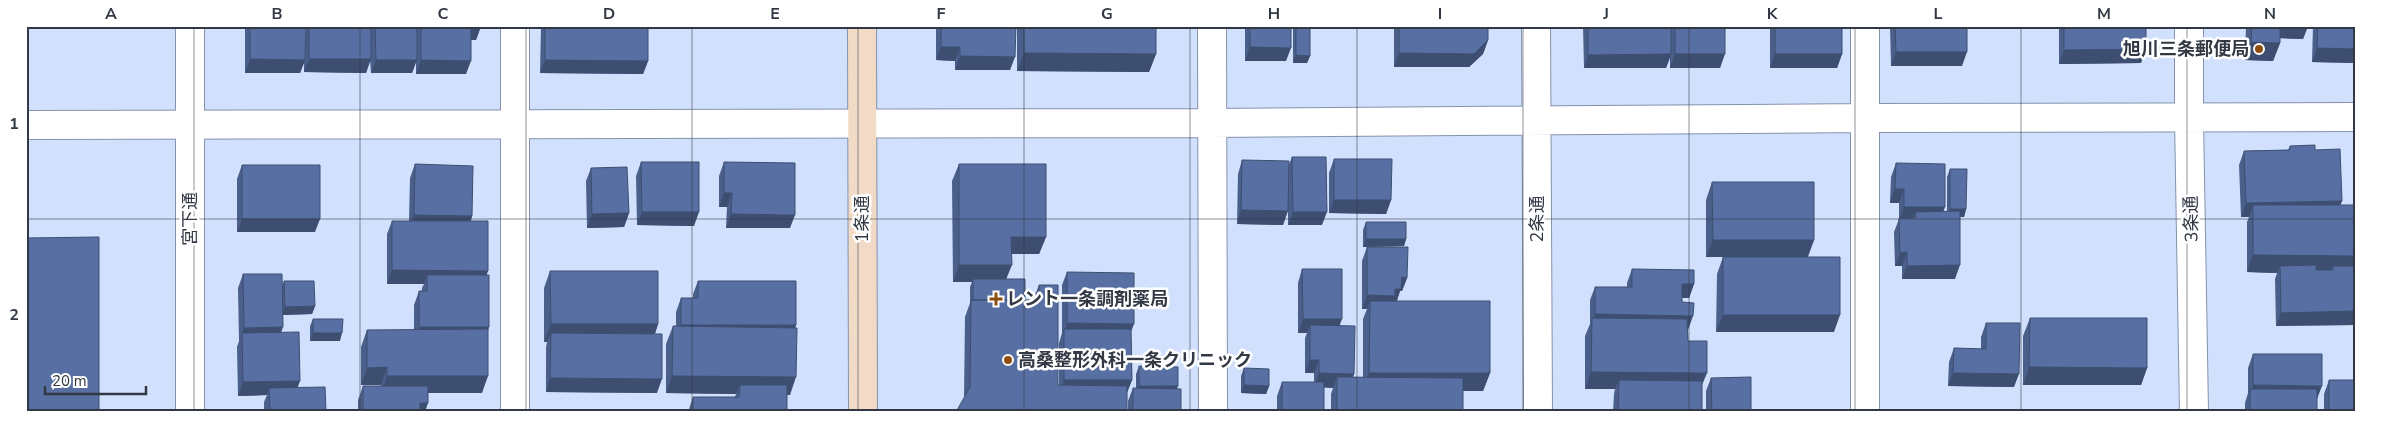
<svg xmlns="http://www.w3.org/2000/svg" width="2381" height="438" viewBox="0 0 2381 438" font-family="'Nunito Sans','Noto Sans JP',sans-serif">
  <style>
    .lines { fill: none; stroke-linecap: round; stroke-linejoin: round }
    .minor-casing { stroke: #8492ad; stroke-width: 30 }
    .tertiary-casing { stroke: #8492ad; stroke-width: 30 }
    .secondary-casing { stroke: #8492ad; stroke-width: 30 }
    .minor { stroke: #fff; stroke-width: 28 }
    .tertiary { stroke: #fff; stroke-width: 28 }
    .secondary { stroke: #f1dbc7; stroke-width: 28 }
    .wall { fill: #4b5f8b }
    .shaded-wall { fill: #3d4e71 }
    .building { fill: #576fa2; stroke: #3d4e71 }
    .grid { fill: none; stroke: #333944; stroke-width: 1; stroke-opacity: 0.55 }
    .poi-dot { fill: #8b4e0e; stroke: #fff; stroke-width: 2 }
    .labels { text-anchor: middle; stroke-width: 5; stroke-linejoin: round; paint-order: stroke }
    .poi-label { font-size: 18px; font-weight: bold; fill: #333944; stroke: #fff; text-anchor: start }
    .street-label { font-size: 18px; fill: #333944; stroke: #fff }
    .neatline { fill: none; stroke: #333944; stroke-width: 2 }
    .grid-label { font-size: 16px; text-anchor: middle; font-weight: bold; fill: #333944 }
  </style>
  <rect width="100%" height="100%" fill="#d1e0fd"/>
  <g class="lines">
    <g class="minor-casing">
      <path id="minor" d="M1212,26L1213,412
        M1536,26L1538,412
        M2189,26V118L2194,412
        M26,125L1212,123L1865,118L2355,117
        M515,412V26
        M1865,412V26"/>
    </g>
    <g class="tertiary-casing">
      <path id="tertiary" d="M190,26V412"/>
    </g>
    <g class="secondary-casing">
      <path id="secondary" d="M862,26L863,412"/>
    </g>
    <use href="#minor" class="minor"/>
    <use href="#tertiary" class="tertiary"/>
    <use href="#secondary" class="secondary"/>
  </g>
  <path class="wall" d="M245,26H481L476,40H471L466,74H416V61L412,73H371L370,60L366,73L304,72V63L300,73H245Z
    M541,26H648V61L643,74L540,73Z
    M936,26H1016L1010,70H955V61L936,60Z
    M1017,26H1156V54L1149,72L1017,71Z
    M1245,26H1291L1286,61H1245Z
    M1293,26H1310V56L1307,63H1293Z
    M1394,26H1488V40L1483,54L1469,67H1394Z
    M1583,26H1725L1720,68H1670V58L1666,68H1584Z
    M1770,26H1842V54L1837,68H1770Z
    M1890,26H1967L1962,66H1891Z
    M2059,26H2146L2141,63L2059,64Z
    M2246,26H2308L2303,39L2280,38V43L2273,61L2245,60Z
    M2313,26H2355L2354,63L2312,62Z
    M2290,146L2315,150L2342,201L2340,205L2355,325L2276,326L2275,279L2277,273L2247,272V222L2249,217H2241L2239,165L2244,151L2288,150Z
    M1292,157L1322,225H1288V209L1283,225L1237,224L1238,174L1242,160L1288,167Z
    M1334,159L1391,200L1386,214L1329,213V173Z
    M641,162L694,226L637,225L636,176Z
    M724,162L790,228H726L727,207H719V176Z
    M1896,163L1943,211H1947V177L1950,169L1966,209L1964,217H1960L1955,279H1902V266H1895L1894,232L1899,219V203H1890L1891,177Z
    M415,164L472,216L471,221L486,275L489,327L488,330L482,393H428L425,412H358V400L363,386H381V385H361V347L367,330H414V305L419,291H422V288L424,284H387V234L392,221H409L410,178Z
    M959,164L1046,237L1039,254H1011L1006,279L1025,300H1033L1039,285L1058,385H1059V343L1062,333V285L1067,272L1131,330L1132,380L1127,392L964,397L965,317L970,303V287L972,282H953L952,181Z
    M242,165L315,232H237V179Z
    M591,168L629,213L624,227L587,228L586,181Z
    M1712,182L1814,240L1808,257L1834,332H1716L1717,274L1723,257H1706V200Z
    M1366,222L1406,239L1404,246L1363,247V230Z
    M1367,247L1407,278L1402,291H1400L1397,301L1490,373L1483,391H1463V412H1331V394L1333,388L1324,387V412H1277V396L1282,382H1314V373H1305V338L1307,333H1298V283L1302,269L1340,325L1354,374L1353,377H1363V319L1367,309H1362V261Z
    M1632,269L1694,284L1689,298H1682V302L1688,330H1687L1688,341L1702,385V412H1613L1614,394L1615,389H1585V336L1590,324V300L1595,287H1627V283Z
    M550,271L658,324L655,334L657,393L546,392V347L547,342H544V288Z
    M243,274L282,286L284,281L315,306L312,314L283,315L281,333L297,388L326,412H264V402L267,395L238,396L237,347L239,341L238,288Z
    M698,281L796,325L795,328L790,395H787V412H688L693,397H735L736,394L666,393V344L673,326H676V312L681,298H693V294Z
    M2030,318L2147,368L2141,385H2023V336Z
    M313,319L340,341H310V326Z
    M1986,323L2014,387L1948,386L1949,362L1954,348L1981,349V337Z
    M2253,354L2317,399V412H2245V403L2248,393V368Z
    M1139,366L1177,388L1181,412H1128V401L1133,388H1136V374Z
    M1244,368L1269,386L1266,394L1241,393V376Z
    M1711,378L1751,412H1706V391Z
    M2329,380L2355,412H2324V394Z"/>
  <path class="shaded-wall" d="M471,26H481L476,40H466Z
    M2278,26H2308L2303,39L2274,38Z
    M1488,40L1483,54L1469,67H1394L1399,53Z
    M2251,42L2280,43L2273,61L2245,60Z
    M941,47H960L955,61L936,60Z
    M1250,47L1291,48L1286,61H1245Z
    M2317,48L2355,49V60L2354,63L2312,62Z
    M2146,49L2141,63L2059,64L2064,50Z
    M1896,52H1967L1962,66H1891Z
    M1024,53L1156,54L1149,72L1017,71Z
    M1671,54L1666,68H1584L1588,55Z
    M1675,54H1725L1720,68H1670Z
    M1775,54H1842L1837,68H1770Z
    M1296,55L1310,56L1307,63H1293Z
    M960,56L1015,57L1010,70H955Z
    M250,59L305,60L300,73H245Z
    M309,59H371L366,73L304,72Z
    M376,60H417L412,73H371Z
    M421,60L471,61L466,74H416Z
    M545,60L648,61L643,74L540,73Z
    M1895,189H1904L1899,203H1890Z
    M724,193H732L727,207H719Z
    M1334,200H1391L1386,214L1329,213Z
    M2342,201L2337,214L2253,205L2249,217H2241L2246,203Z
    M1904,207H1945L1940,221L1916,218L1915,212L1912,221H1899Z
    M1950,209H1966L1964,217L1947,216Z
    M1241,210L1288,211L1283,225L1237,224Z
    M642,212H699L694,226L637,225Z
    M1293,212H1327L1322,225H1288Z
    M629,213L624,227L587,228L592,214Z
    M731,214L795,215L790,228H726Z
    M414,215L472,216L467,230L409,229Z
    M242,219H320L315,232H237Z
    M1011,237H1046L1039,254H1005Z
    M1366,239H1406L1404,246L1363,247Z
    M1713,240H1814L1807,257H1706Z
    M1907,252L1902,266H1895L1900,253Z
    M2253,255L2355,256V273L2333,270V266L2330,273L2280,266L2277,273L2247,272Z
    M959,265H1012L1005,282L973,279L972,282H953Z
    M1960,265L1955,279H1902L1907,266Z
    M392,270L488,271L483,285L427,275L424,284H387Z
    M1402,277L1407,278L1402,291H1400L1396,303L1370,301L1367,309H1362L1367,295Z
    M1682,284H1694L1689,298H1677Z
    M315,306L312,314L282,315L285,307Z
    M2355,311V325L2276,326L2281,313Z
    M1595,314L1693,316L1688,330L1592,328V322Z
    M1723,315H1840L1834,332H1716Z
    M1303,319H1342L1337,333L1310,325L1307,333H1298Z
    M1067,323L1134,324L1129,337L1064,333Z
    M551,324H658L652,342L551,333L547,342H544Z
    M681,325H796L791,339H676Z
    M283,327L278,341L242,334L244,328Z
    M419,327H489L484,341H414Z
    M313,333H342L340,341H310Z
    M1310,360H1319L1314,373H1305Z
    M387,367L381,385H361L367,368Z
    M2029,367L2147,368L2141,385H2023Z
    M1591,372L1707,373L1700,390L1619,380L1615,389H1585Z
    M1319,373L1354,374L1349,388L1337,377L1333,388L1314,387Z
    M1369,373H1490L1483,391H1363Z
    M1953,373L2019,374L2014,387L1948,386Z
    M387,376H488L482,393H381Z
    M672,376L796,377L790,395L740,394V385L736,394L666,393Z
    M550,378L662,379L657,393L546,392Z
    M1064,380H1132L1127,393H1059Z
    M300,381L295,395L269,388L267,395L238,396L243,382Z
    M1244,385L1269,386L1266,394L1241,393Z
    M2253,385L2322,386L2317,399L2250,395Z
    M1139,386H1178L1175,394H1136Z
    M420,403H428L425,412H417Z"/>
  <path class="building" d="M250,26H306L305,60L250,59Z
    M309,26H371V59H309Z
    M375,26H417V60H376Z
    M421,26H471V61L421,60Z
    M545,26H648V61L545,60Z
    M941,26H1016L1015,57L960,56V47H941Z
    M1024,26H1156V54L1024,53Z
    M1250,26H1291V48L1250,47Z
    M1296,26H1310V56L1296,55Z
    M1399,26H1488V40L1474,54L1399,53Z
    M1588,26H1671V54L1588,55Z
    M1675,26H1725V54H1675Z
    M1775,26H1842V54H1775Z
    M1895,26H1967V52H1896Z
    M2064,26H2146V49L2064,50Z
    M2252,26H2280V43L2251,42Z
    M2318,26H2355V49L2317,48Z
    M2315,145V150L2340,149L2342,201L2246,203L2244,151L2290,150V146Z
    M1292,157H1326L1327,212H1293Z
    M1334,159H1392L1391,200H1334Z
    M1242,160L1289,161L1288,211L1241,210Z
    M641,162H699V212H642Z
    M724,162L795,163V215L731,214L732,193H724Z
    M1896,163L1945,164V207H1904V189H1895Z
    M415,164L473,166L472,216L414,215Z
    M959,164H1046V237H1011L1012,265H959Z
    M242,165H320V219H242Z
    M627,167L629,213L592,214L591,168Z
    M1950,169H1967L1966,209H1950Z
    M1712,182H1814V240H1713Z
    M2253,205H2355V256L2253,255Z
    M1960,211V265L1907,266V252L1900,253L1899,218H1916L1915,212Z
    M392,221H488V271L392,270Z
    M1366,222H1406V239H1366Z
    M99,237V412H26V238Z
    M1367,247H1408L1407,278L1402,277L1401,289H1395V296L1367,295Z
    M1723,257H1840V315H1723Z
    M2316,265V270H2333V266H2355V311L2281,313L2280,266Z
    M1302,269H1342V319H1303Z
    M1632,269L1694,270V284H1682V302L1694,303L1693,316L1595,314V287H1632Z
    M550,271H658V324H551Z
    M1067,272L1134,273V324L1067,323Z
    M243,274H282L283,327L244,328Z
    M427,275H489V327H419V291H427Z
    M973,279H1025V300H973Z
    M284,281H314L315,306L285,307Z
    M698,281H796V325H681V298H698Z
    M1039,285H1058V385L1127,386V412H956L970,387L971,300H1039Z
    M1370,301H1490V373H1369Z
    M1592,318L1687,319L1688,341H1707V373L1591,372Z
    M2030,318H2147V368L2029,367Z
    M313,319H343L342,333H313Z
    M1986,323H2020L2019,374L1953,373L1954,348L1986,349Z
    M1310,325L1355,326L1354,374L1319,373V360H1310Z
    M673,326L797,328L796,377L672,376Z
    M488,329V376H387V367L367,368V330Z
    M1064,329H1131L1132,380H1064Z
    M299,332L300,381L243,382L242,333Z
    M551,333L662,334V379L550,378Z
    M2253,354H2322V386L2253,385Z
    M1139,366L1178,367V386H1139Z
    M1244,368L1269,369V386L1244,385Z
    M1337,377L1463,378V412H1337Z
    M1751,377V412H1712L1711,378Z
    M1619,380L1702,381V412H1618Z
    M2329,380H2355V412H2329Z
    M1282,382H1324V412H1282Z
    M740,385H787V412H693V397H739Z
    M363,386H428V403H420V412H363Z
    M325,387L326,412H270L269,388Z
    M1133,388L1181,389V412H1133Z
    M2250,389H2317V412H2250Z"/>
  <path class="grid" d="M194,26V412M360,26V412M526,26V412M692,26V412M858,26V412M1024,26V412M1190,26V412M1357,26V412M1523,26V412M1689,26V412M1855,26V412M2021,26V412M2187,26V412M26,219H2355"/>
  <g class="poi-dot">
    <circle cx="2259" cy="49" r="5"/>
    <path d="M993.5 291.5h5v5h5v5h-5v5h-5v-5h-5v-5h5z"/>
    <circle cx="1008" cy="360" r="5"/>
  </g>
  <g class="labels">
    <g class="poi-label">
      <text x="2249" y="55" text-anchor="end">旭川三条郵便局</text>
      <text x="1006" y="305">レント一条調剤薬局</text>
      <text x="1018" y="366">高桑整形外科一条クリニック</text>
    </g>
    <g class="street-label">
      <text transform="translate(190 219) rotate(-90)" y="6">宮下通</text>
      <text transform="translate(862 219) rotate(-90)" y="6">1条通</text>
      <text transform="translate(1537 219) rotate(-90)" y="6">2条通</text>
      <text transform="translate(2191 219) rotate(-91)" y="6">3条通</text>
    </g>
  </g>
  <rect width="2381" height="438" fill="none" stroke="#ffffff" stroke-width="55"/>
  <path d="M45 386v8h101v-8" fill="none" stroke="#333944" stroke-width="2.5"/>
  <text x="52" y="386" font-size="15" fill="#333944" stroke="#ffffff" stroke-width="4" paint-order="stroke">20 m</text>
  <rect x="28" y="28" width="2326" height="382" class="neatline"/>
  <g class="grid-label">
    <text x="111" y="19">A</text>
    <text x="277" y="19">B</text>
    <text x="443" y="19">C</text>
    <text x="609" y="19">D</text>
    <text x="775" y="19">E</text>
    <text x="941" y="19">F</text>
    <text x="1107" y="19">G</text>
    <text x="1274" y="19">H</text>
    <text x="1440" y="19">I</text>
    <text x="1606" y="19">J</text>
    <text x="1772" y="19">K</text>
    <text x="1938" y="19">L</text>
    <text x="2104" y="19">M</text>
    <text x="2270" y="19">N</text>
    <text x="14" y="129">1</text>
    <text x="14" y="320">2</text>
  </g>
</svg>
